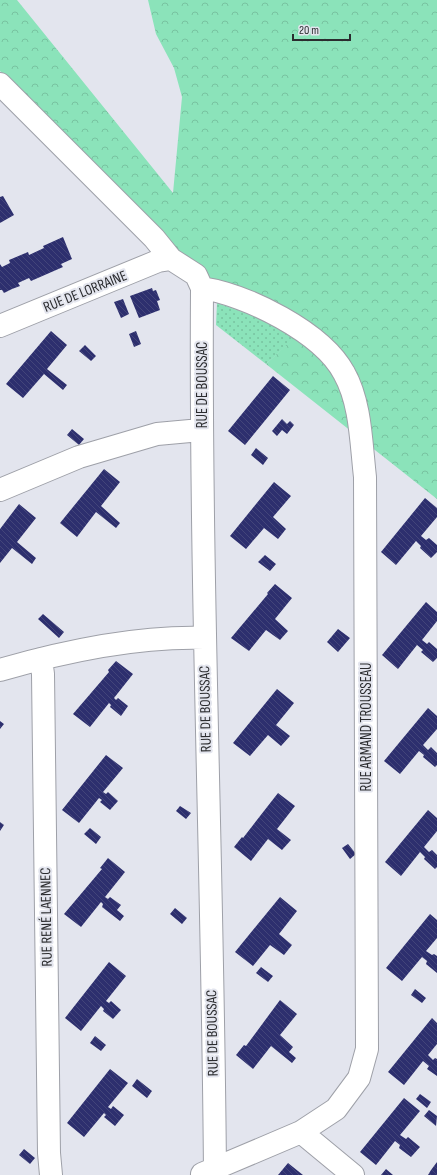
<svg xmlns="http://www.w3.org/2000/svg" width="437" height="1175" viewBox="0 0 437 1175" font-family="'Sofia Sans Condensed',sans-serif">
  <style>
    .grass { fill: url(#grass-dots) }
    .forest { fill: url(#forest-crowns) }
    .building { fill: url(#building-back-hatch) }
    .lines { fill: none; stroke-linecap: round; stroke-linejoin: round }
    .minor-casing { stroke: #9ea0a8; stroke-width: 24 }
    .minor { stroke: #fff; stroke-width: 22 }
    .labels { text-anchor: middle; stroke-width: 4; stroke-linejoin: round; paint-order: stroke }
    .street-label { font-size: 15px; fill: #2b2c2f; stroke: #e3e5ee }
  </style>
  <defs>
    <pattern id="grass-dots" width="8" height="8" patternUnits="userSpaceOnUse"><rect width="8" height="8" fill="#8be3ba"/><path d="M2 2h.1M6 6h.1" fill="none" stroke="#78c3a0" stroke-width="1.8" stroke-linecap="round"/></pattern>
    <pattern id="forest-crowns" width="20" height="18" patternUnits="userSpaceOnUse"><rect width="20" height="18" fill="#8be3ba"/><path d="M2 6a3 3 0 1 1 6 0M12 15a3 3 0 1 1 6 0" fill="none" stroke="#78c3a0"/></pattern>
    <pattern id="building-back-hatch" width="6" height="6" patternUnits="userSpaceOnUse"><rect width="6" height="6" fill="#2d2f6e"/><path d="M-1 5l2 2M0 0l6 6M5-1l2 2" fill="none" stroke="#43457a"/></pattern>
  </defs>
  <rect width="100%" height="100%" fill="#e3e5ee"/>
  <path class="grass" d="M217,303L268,321L294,339L266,364L216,325Z"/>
  <path class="forest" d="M0,0H17L173,193L182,97L174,68L156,34L148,0H437V499L266,364L293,339L268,321L217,303L209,276L194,262L176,253L0,71Z"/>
  <path class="building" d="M3,196L14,215L0,223V197Z
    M63,237L72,259L61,264L63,267L31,281L29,278L18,283L20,286L12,289L4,293L2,290H0V264L2,267L10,263L9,260L28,252L29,255L44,248L43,246Z
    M152,288L153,291L156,290L160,300L157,301L160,310L139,318L130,296Z
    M123,299L129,314L121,318L114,302Z
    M51,331L67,345L47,369L67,385L63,390L44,374L23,398L6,384Z
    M136,331L141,344L134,347L129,334Z
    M85,345L96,356L91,361L79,351Z
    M273,376L290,390L245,445L228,431Z
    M282,419L287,424L290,421L294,425L287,434L282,430L277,436L272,431Z
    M72,429L84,439L79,445L67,435Z
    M256,448L268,458L263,465L251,455Z
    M104,469L120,482L101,506L120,523L116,528L96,512L77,537L60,523Z
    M274,482L291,496L273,517L286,529L278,539L264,528L246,549L230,536Z
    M425,498L437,508V517L421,536L426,540L429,538L437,545V552L431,558L420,548L421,546L416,541L396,565L381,552Z
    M19,504L36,518L17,542L36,558L32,564L12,548L0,563V529Z
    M265,555L276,564L270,571L258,562Z
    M275,584L292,598L275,619L288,631L280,640L266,630L249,651L231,638L268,594L267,593Z
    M426,602L437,612V621L422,640L427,644L429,642L437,649V658L433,662L421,652L423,650L417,645L398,669L382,655Z
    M43,614L64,632L59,638L38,619Z
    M338,629L350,638L338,652L327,642Z
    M116,661L133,674L114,698L116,700L118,698L128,706L121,716L110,707L111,705L109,703L90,727L73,714L109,672L108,670Z
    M277,689L294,703L276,725L290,736L281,746L268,735L250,756L233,743Z
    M428,708L437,716V729L423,745L428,750L431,747L437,753V765L435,767L423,757L424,755L419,751L400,774L384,761Z
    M0,721L4,724L0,729Z
    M106,755L123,768L103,792L106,794L108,792L118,801L110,810L100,802L102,800L99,798L79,823L62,810Z
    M278,793L295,806L277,829L291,840L282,850L268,839L251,861L234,847L242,837L243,838Z
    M180,806L191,813L186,819L176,811Z
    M428,810L437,818V831L424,847L429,852L432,850L437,855V867L435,869L424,859L425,857L420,852L401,876L385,862Z
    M0,822L4,825L0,831Z
    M90,828L101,837L96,844L84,834Z
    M348,844L356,854L350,859L342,848Z
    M108,858L125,872L105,897L108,899L110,897L121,905L117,910L124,916L120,921L102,907L103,904L101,902L81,927L64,914L102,869L100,868Z
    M280,897L297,911L279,934L292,945L284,955L270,945L253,966L235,952Z
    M175,908L187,918L182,924L170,914Z
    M430,914L437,920V938L426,951L432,955L434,954L437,956V973L426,964L427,961L422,957L402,981L386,968Z
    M109,962L126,976L106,1001L109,1003L111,1001L121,1010L113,1019L103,1011L104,1009L101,1006L81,1031L65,1018Z
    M261,967L273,976L268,982L256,973Z
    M415,989L426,998L422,1003L411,995Z
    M280,1000L297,1014L280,1035L293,1047L289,1052L296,1058L292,1063L271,1046L253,1069L236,1055L244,1045L246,1046Z
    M432,1018L437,1023V1044L428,1055L433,1060L435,1058L437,1059V1076L427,1069L429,1066L423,1061L404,1085L388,1072Z
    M95,1036L106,1045L101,1051L90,1043Z
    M110,1069L128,1083L108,1107L111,1109L113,1106L124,1115L115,1126L104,1117L106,1115L104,1113L84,1137L67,1123Z
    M137,1079L152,1091L147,1098L132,1086Z
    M420,1094L431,1102L427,1108L416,1099Z
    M404,1098L420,1111L400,1135L406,1139L408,1137L420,1147L411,1157L399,1148L400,1145L395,1141L376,1165L360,1152Z
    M429,1110L437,1116L436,1126L424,1116Z
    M24,1149L35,1158L30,1164L19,1155Z
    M437,1162V1175H428L431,1170Z
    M288,1163L303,1175H278Z
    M386,1169L393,1175H381Z"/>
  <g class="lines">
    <g class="minor-casing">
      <path id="minor" d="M0,84L154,238L171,259L196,275L202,288C200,584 213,879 215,1175
        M202,288C247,295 322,332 344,373C361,403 361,443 365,477L367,1049L359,1078L336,1109L301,1132L202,1174
        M0,326L158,261L171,259
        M0,490L79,457L157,434L201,430
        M41,659L43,674L49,1153L51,1175
        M0,670C66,651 136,636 204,638
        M301,1132L353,1175"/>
    </g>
    <use href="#minor" class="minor"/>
  </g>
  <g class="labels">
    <g class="street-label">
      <text transform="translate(85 291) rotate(-22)" y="5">RUE DE LORRAINE</text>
      <text transform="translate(202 385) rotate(-90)" y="5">RUE DE BOUSSAC</text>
      <text transform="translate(205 709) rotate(-91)" y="5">RUE DE BOUSSAC</text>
      <text transform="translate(366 727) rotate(-90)" y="5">RUE ARMAND TROUSSEAU</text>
      <text transform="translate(46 917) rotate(-91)" y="5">RUE RENÉ LAENNEC</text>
      <text transform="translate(212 1033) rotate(-91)" y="5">RUE DE BOUSSAC</text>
    </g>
  </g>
  <path d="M293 34v6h57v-6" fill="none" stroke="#2b2c2f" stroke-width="2"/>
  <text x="299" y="34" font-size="12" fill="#2b2c2f" stroke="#e3e5ee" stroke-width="3" paint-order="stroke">20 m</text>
</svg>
